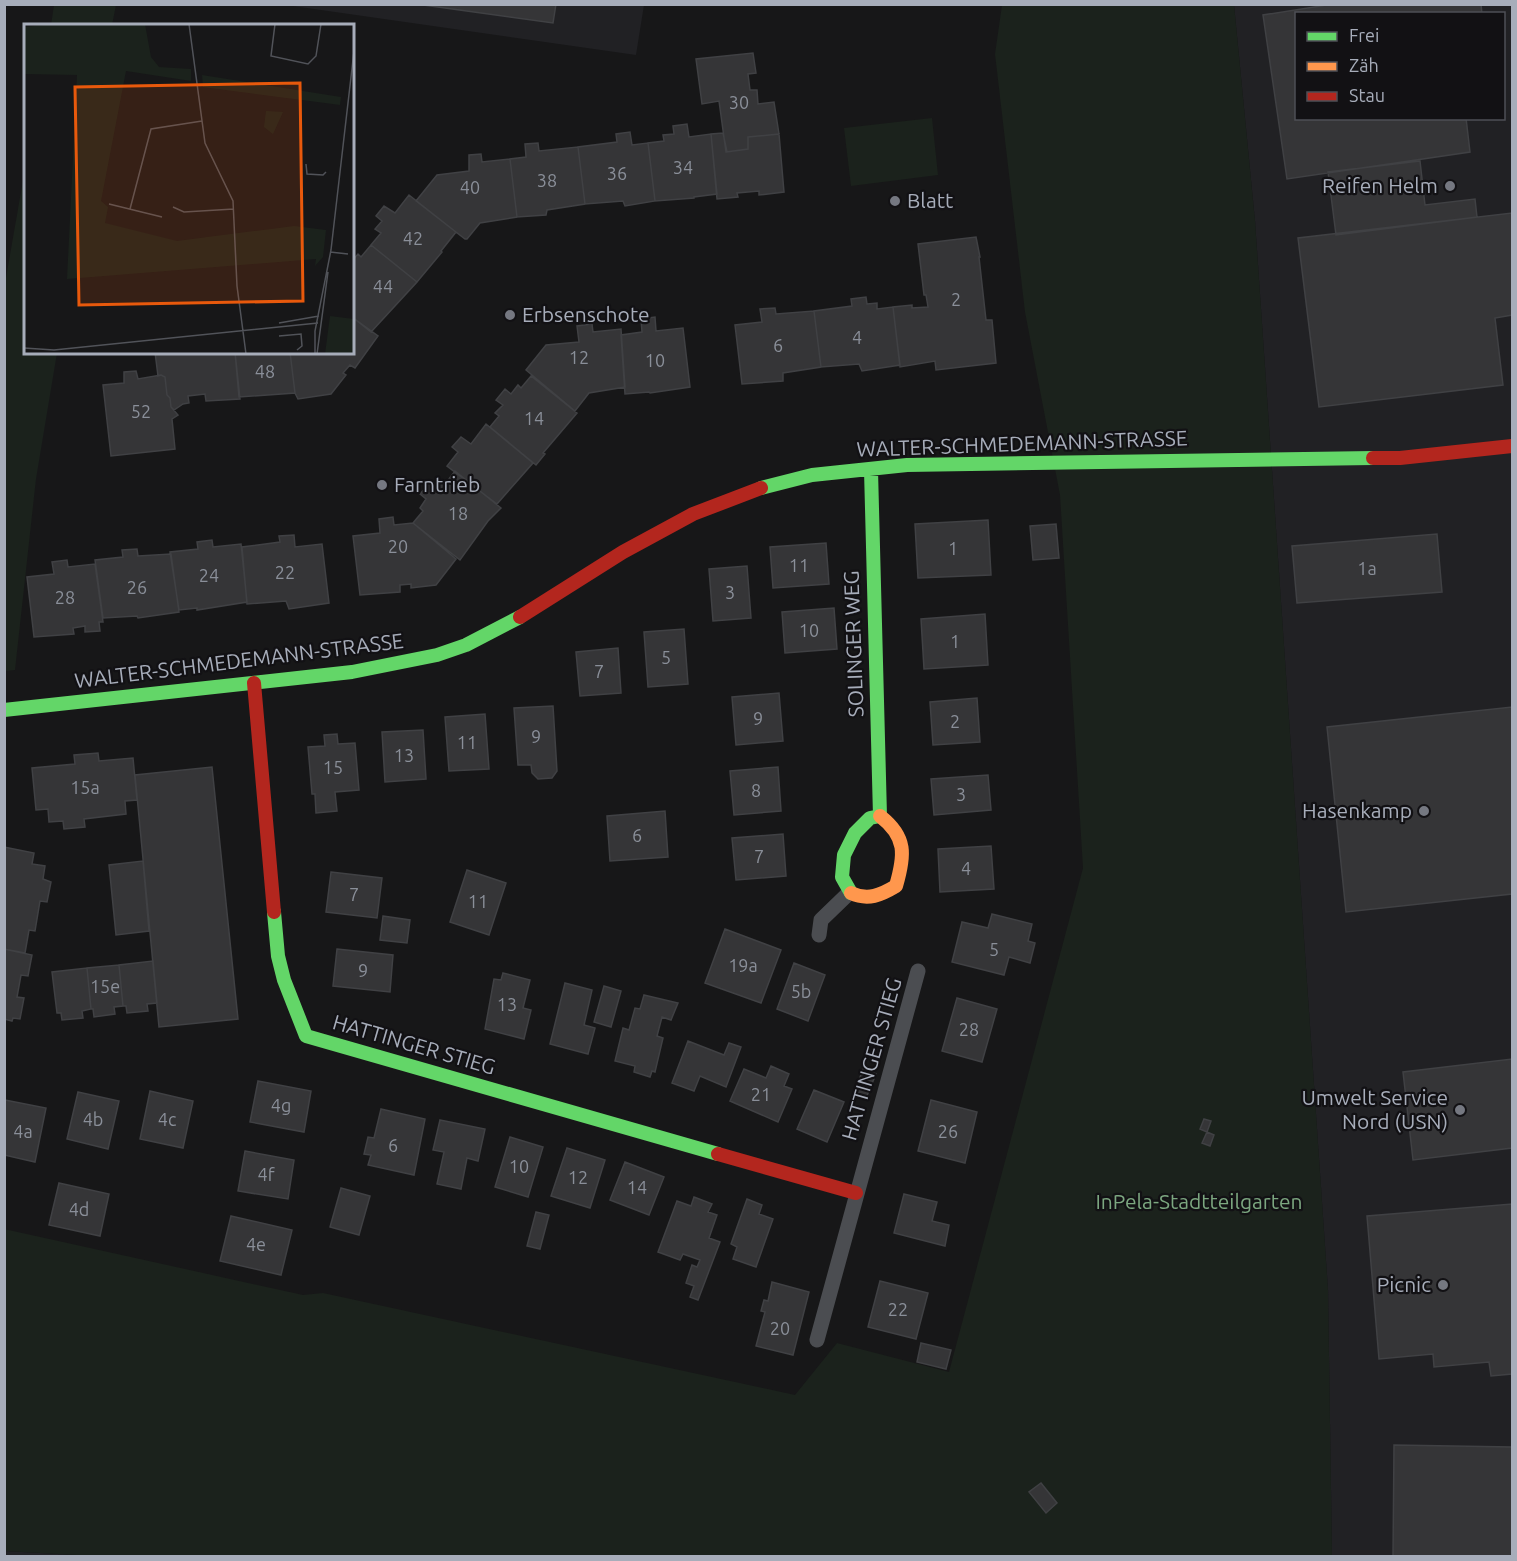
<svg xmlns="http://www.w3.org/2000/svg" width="1517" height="1561" viewBox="0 0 1517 1561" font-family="Ubuntu,sans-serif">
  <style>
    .built { fill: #212124; fill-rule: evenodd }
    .green { fill: #1b221c }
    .building { fill: #353537; stroke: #404144; stroke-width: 1.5 }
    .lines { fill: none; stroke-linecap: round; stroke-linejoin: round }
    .lane { stroke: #4b4d51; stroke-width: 15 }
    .fast { stroke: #63d668; stroke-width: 14 }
    .slow { stroke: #ff974d; stroke-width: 14 }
    .jam { stroke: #b3261e; stroke-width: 14 }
    .poi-dot { fill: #757881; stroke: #121114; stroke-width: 2 }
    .labels { text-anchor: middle; stroke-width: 4.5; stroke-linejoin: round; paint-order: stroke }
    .number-label { font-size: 18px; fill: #8a8f99 }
    .poi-label { font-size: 21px; fill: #a7adba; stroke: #121114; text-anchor: end }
    .street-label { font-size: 21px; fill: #a7adba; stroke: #121114 }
    .park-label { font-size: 21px; fill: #7ca780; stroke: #121114 }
    .inset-road { fill: none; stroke: #515359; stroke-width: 1.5 }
    .view { fill: #e8590c; fill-opacity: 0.15; stroke: #e8590c; stroke-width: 3 }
    .inset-edge { fill: none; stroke: #a7adba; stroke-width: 3 }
  </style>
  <rect width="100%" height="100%" fill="#171718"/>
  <path class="built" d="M286,5H644L636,55Z
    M1234,5H1512V1556H1332L1328,1290L1255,221ZM1296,14H1504V118H1296Z
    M5,1551L93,1556H5Z"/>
  <path class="green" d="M54,5H116L112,25H51Z
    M1002,5H1234L1255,221L1328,1290L1332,1556H93L5,1551L4,1229L303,1295L323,1293L795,1395L837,1343L949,1372L1083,868L1060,495L1025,312L995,54Z
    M932,118L938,175L851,186L844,128Z
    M25,169L26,352L57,353L36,479L15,670L5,671L4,289Z"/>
  <path class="building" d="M416,4H556L553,23Z
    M1333,4H1481L1482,14H1296V118H1466L1470,152L1287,179L1263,15Z
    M753,53L756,73L748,74L750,90H757L758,104L774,102L779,134L748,137V149L726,152L719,101L702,104L696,59Z
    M687,124L689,137L711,134L717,194L694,197V198L655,201L648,143L664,141L663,135L674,134L673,126Z
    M630,132L632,145L648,143L655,201L625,206L623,201L585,204L578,147L617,142L616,134Z
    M723,133L727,152L748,149V137L779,134L784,192L759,195V191L737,193L738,197L717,199L711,134Z
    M538,143L539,151L578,147L585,204L547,210L546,215L517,217L510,159L526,157L525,144Z
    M481,154L482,162L510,159L517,217L480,223L467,239H465L416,201L437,175L469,171V155Z
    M1420,161L1425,205L1475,199L1477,217L1336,235L1328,172Z
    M409,195L456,232L441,251L442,252L417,282L371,245L381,233L375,229L382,221L376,216L384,206L395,213Z
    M1512,213V315L1495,318L1503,385L1319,407L1298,238Z
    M976,237L980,257H979L986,320H992L996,363L936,370L935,361L900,367L893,307L912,305V308L928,307L926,295H924L918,244Z
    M371,245L417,282L371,332L352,317V261L358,254L361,257Z
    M866,297L867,304L877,303V309L893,307L900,365L862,371L859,364L821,367L814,311L852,306L851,299Z
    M775,308L776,314L814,311L821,367L783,373V381L742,384L735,325L762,322L760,309Z
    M352,317L378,336L355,368L350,365L343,373L346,375L331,394L298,399L295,393L290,352H352Z
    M655,317L656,331L683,328L690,387L650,393L649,392L625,394L621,335L642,332L641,319Z
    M592,324L593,332L621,329L625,387L589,393L575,411L526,370L546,345L579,342L577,326Z
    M155,352H235L240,399L206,401L205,394L188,396L189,403L183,404L174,410L171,407L170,398L167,395L165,377L161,375L158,376Z
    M235,352H290L295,393L239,397Z
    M136,371L138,379L161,375L165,377L167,395L170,398L171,407L178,415L172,419L175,449L111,456L103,385L124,383V372Z
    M531,376L577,413L543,453L545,454L536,465L490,427L499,416L495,413L503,405L496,400L505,389L511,394L518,385L521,388Z
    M486,424L533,463L497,504L447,466L458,452L452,447L461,437L471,444Z
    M455,471L501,508L488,521L460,560L413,523L423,511L420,508L426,499L420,494L429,484L435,489L442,480L446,483Z
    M393,517L394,525L413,523L456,559L436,585L411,588V584L400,585V592L360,595L353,536L380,533L379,519Z
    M988,520L991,575L918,578L915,524Z
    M1056,524L1059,558L1033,560L1030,526Z
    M1437,534L1442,592L1297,603L1292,546Z
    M294,535L295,547L322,544L329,603L289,609L286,601L247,604L242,547L280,542L279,536Z
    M212,540L213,547L241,544L247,602L197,610V608L179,610L170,552L198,549L197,542Z
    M826,543L829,584L773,588L770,547Z
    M137,549L138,556L171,554L179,612L138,618L137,616L103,618L95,560L123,557L122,550Z
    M67,560L68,567L95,564L103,622H99L100,631L85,632V626L73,628L74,634L34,637L27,577L54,574L52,562Z
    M747,566L751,618L713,621L709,569Z
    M834,608L837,649L785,653L782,612Z
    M985,614L988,665L924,669L921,619Z
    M684,629L688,684L648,687L644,632Z
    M618,648L621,693L580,696L576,652Z
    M779,693L783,741L736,745L732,697Z
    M977,698L980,742L933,745L930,702Z
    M553,706L557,771L552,778L538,779L532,773L531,765H518L514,708Z
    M1512,707V894L1346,912L1327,727Z
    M485,714L489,769L449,771L445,717Z
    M423,730L426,779L385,782L382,732Z
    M337,734L338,744L355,743L359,790L335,792L337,811L316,813L315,794H312L308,747L325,746L324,735Z
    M98,753L99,761L133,758L137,800L125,801L126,814L84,819L85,827L64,829L63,821L49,822L48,809L36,810L32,768L75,764L74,755Z
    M212,767L238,1019L159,1027L135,775Z
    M778,767L781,811L734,815L730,771Z
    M988,775L991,810L934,815L931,779Z
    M665,811L668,857L610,861L607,816Z
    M783,834L786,876L736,880L732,838Z
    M991,846L994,889L940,892L938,849Z
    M4,847L34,853L32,864L45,866L43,879L51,882L47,902L40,901L35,931L29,930L25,953L4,949Z
    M143,861L149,931L116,935L109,865Z
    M467,870L506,883L489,935L450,922Z
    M331,872L382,878L377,918L326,912Z
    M992,914L1032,924L1028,941L1035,943L1030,963L1009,957L1004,975L952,962L962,922L988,928Z
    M383,916L410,920L407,943L380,940Z
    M725,929L781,950L761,1003L705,983Z
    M4,949L32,955L28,976L21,975L17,997L24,998L20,1019L13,1018L12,1021L4,1019Z
    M337,949L393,955L390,992L333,986Z
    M153,961L157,1003L147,1004L148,1011L127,1013L126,1006H123L119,965Z
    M794,963L825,975L808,1021L777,1009Z
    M119,965L123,1006L114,1007L115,1014L94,1017L93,1009H91L87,968Z
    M87,968L91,1009L82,1011L83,1018L62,1020L61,1013H57L52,972Z
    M503,973L530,980L523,1008L531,1010L524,1039L485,1029L494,979L501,980Z
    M565,983L592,990L584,1025L595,1028L588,1054L550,1044Z
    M604,986L621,991L611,1027L594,1022Z
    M644,995L678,1003L671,1020L662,1017L657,1036L663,1038L655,1072L652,1071L650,1077L634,1072L635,1066L615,1061L623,1028L629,1030L635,1008L640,1009Z
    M957,998L997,1009L982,1062L942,1051Z
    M688,1041L724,1055L729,1043L741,1047L726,1087L700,1076L694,1091L672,1083Z
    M1512,1059V1148L1413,1160L1403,1072Z
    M771,1066L789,1074L784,1086L792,1089L778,1122L730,1101L744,1069L766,1078Z
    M863,1069L876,1074L866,1098L854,1094Z
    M258,1081L311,1091L304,1132L250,1122Z
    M814,1090L844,1102L827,1142L797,1129Z
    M150,1091L193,1101L183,1148L140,1139Z
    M78,1092L119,1101L108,1149L67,1139Z
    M5,1100L46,1108L35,1162L4,1155Z
    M931,1100L977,1112L965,1163L918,1151Z
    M381,1109L425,1119L414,1175L368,1165L371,1155L364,1154L368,1137L374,1138Z
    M1204,1119L1211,1121L1207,1132L1200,1129Z
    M440,1120L485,1129L478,1161L467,1158L461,1189L437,1184L444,1152L433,1150Z
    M1207,1132L1214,1135L1210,1146L1202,1143Z
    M510,1137L543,1147L528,1197L495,1187Z
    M567,1148L605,1160L590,1208L551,1196Z
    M245,1151L294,1160L288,1199L238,1191Z
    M625,1162L664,1177L649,1215L610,1200Z
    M59,1183L109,1194L100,1236L49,1225Z
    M341,1188L370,1196L359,1235L330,1227Z
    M904,1194L937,1202L932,1221L949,1225L945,1246L894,1233Z
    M694,1197L712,1204L708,1212L717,1215L709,1238L720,1242L698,1300L690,1297L694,1286L686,1283L692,1265L697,1267L700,1260L683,1254L680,1260L658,1252L677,1201L691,1206Z
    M747,1199L762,1205L759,1214L773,1219L756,1267L733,1259L737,1247L731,1244Z
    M1512,1204V1374L1491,1376L1489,1362L1434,1367L1433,1354L1379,1359L1367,1216Z
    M536,1212L549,1215L540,1249L527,1246Z
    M231,1216L292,1230L281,1275L220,1261Z
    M880,1281L928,1293L916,1339L868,1327Z
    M772,1282L809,1292L793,1355L756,1346L765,1312L761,1311L764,1300L768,1301Z
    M921,1343L951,1350L946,1369L917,1362Z
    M1394,1445L1512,1447V1556H1393Z
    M1041,1483L1057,1503L1046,1513L1029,1492Z"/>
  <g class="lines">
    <path class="lane" d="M819,935L821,920L850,892
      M817,1340L918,971"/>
    <path class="fast" d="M761,488L812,475L907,465L1373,458
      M4,710L352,672L437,655L466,645L520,617
      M851,893L842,877L844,855L855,833L870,818L880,816L871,470
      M274,912L278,956L284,980L306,1036L718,1154"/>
    <path class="slow" d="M851,893C868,901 881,895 896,886C905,855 907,837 880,816"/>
    <path class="jam" d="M1373,458H1400L1512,446
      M520,617L623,552L693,514L761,488
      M254,683L274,912
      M718,1154L856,1193"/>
  </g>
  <g class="poi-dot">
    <circle cx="1450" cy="186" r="6"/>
    <circle cx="895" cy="201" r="6"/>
    <circle cx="510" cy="315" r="6"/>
    <circle cx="382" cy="485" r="6"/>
    <circle cx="1424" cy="811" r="6"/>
    <circle cx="1460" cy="1110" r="6"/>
    <circle cx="1443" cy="1285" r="6"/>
  </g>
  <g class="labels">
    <g class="number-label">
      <text x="739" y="109">30</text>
      <text x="683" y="174">34</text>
      <text x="617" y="180">36</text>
      <text x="547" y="187">38</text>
      <text x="470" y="194">40</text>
      <text x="413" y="245">42</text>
      <text x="383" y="293">44</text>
      <text x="956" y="306">2</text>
      <text x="857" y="344">4</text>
      <text x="778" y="352">6</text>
      <text x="579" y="364">12</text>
      <text x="655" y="367">10</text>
      <text x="265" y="378">48</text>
      <text x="141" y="418">52</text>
      <text x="534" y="425">14</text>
      <text x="458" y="520">18</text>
      <text x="398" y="553">20</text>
      <text x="953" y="555">1</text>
      <text x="799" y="572">11</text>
      <text x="1367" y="575">1a</text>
      <text x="285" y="579">22</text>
      <text x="209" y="582">24</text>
      <text x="137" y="594">26</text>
      <text x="730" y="599">3</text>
      <text x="65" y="604">28</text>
      <text x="809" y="637">10</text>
      <text x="955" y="648">1</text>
      <text x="666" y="664">5</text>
      <text x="599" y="678">7</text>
      <text x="758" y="725">9</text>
      <text x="955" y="728">2</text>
      <text x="536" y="743">9</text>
      <text x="467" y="749">11</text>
      <text x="404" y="762">13</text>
      <text x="333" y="774">15</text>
      <text x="85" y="794">15a</text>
      <text x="756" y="797">8</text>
      <text x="961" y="801">3</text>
      <text x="637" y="842">6</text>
      <text x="759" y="863">7</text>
      <text x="966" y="875">4</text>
      <text x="354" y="901">7</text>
      <text x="478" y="908">11</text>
      <text x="994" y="956">5</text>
      <text x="743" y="972">19a</text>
      <text x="363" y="977">9</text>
      <text x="105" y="993">15e</text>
      <text x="801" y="998">5b</text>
      <text x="507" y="1011">13</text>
      <text x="969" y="1036">28</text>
      <text x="761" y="1101">21</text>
      <text x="281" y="1112">4g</text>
      <text x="93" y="1126">4b</text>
      <text x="167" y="1126">4c</text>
      <text x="23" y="1138">4a</text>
      <text x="948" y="1138">26</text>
      <text x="393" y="1152">6</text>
      <text x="519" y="1173">10</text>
      <text x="266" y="1181">4f</text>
      <text x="578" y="1184">12</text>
      <text x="637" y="1194">14</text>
      <text x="79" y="1216">4d</text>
      <text x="256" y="1251">4e</text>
      <text x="898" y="1316">22</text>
      <text x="780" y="1335">20</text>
    </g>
    <g class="poi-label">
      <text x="1438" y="193">Reifen Helm</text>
      <text x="907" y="208" text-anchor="start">Blatt</text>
      <text x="522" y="322" text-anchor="start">Erbsenschote</text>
      <text x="394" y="492" text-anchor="start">Farntrieb</text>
      <text x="1412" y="818">Hasenkamp</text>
      <text x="1448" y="1105">Umwelt Service<tspan x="1448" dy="24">Nord (USN)</tspan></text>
      <text x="1431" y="1292">Picnic</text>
    </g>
    <g class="street-label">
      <text transform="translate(1022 444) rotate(-2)" y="7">WALTER-SCHMEDEMANN-STRASSE</text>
      <text transform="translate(854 644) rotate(-92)" y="7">SOLINGER WEG</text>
      <text transform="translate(239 661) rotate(-7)" y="7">WALTER-SCHMEDEMANN-STRASSE</text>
      <text transform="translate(414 1045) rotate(16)" y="7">HATTINGER STIEG</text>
      <text transform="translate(872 1059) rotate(-74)" y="7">HATTINGER STIEG</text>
    </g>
    <g class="park-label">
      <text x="1199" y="1209">InPela-Stadtteilgarten</text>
    </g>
  </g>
  <g transform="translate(24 24)">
    <rect width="330" height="330" fill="#171718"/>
    <path d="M28,0H121L127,33L135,43L167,45V57L102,47L77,177L84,183L81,199L153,217L270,202L302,206L299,233L291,242L292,235L43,255L53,51L0,50V3ZM178,51L317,73L316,81L179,63ZM242,87L259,88L249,110L240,103ZM306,292L330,295V330H301Z" fill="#1b221c"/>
    <path class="inset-road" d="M165,0L181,119L209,177L213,262L222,330M251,0L247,32L284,40L292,32L297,0M282,140L283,150L299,151L302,148M85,180L138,193M149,183L160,188L210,185M106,185L127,105L178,97M306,228L324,230M255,299L295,292M255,312L277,310L278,322L273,326M0,324L30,326L294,299M291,330V307L307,226L330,27M293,330L304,248"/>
    <path class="view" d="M276,59L279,277L55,281L51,63Z"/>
    <rect width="330" height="330" class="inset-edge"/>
  </g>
  <rect width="1517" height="1561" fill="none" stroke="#a7adba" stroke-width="12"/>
  <rect x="1295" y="12" width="210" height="108" fill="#121114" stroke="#4e4f56" stroke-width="1.5"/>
  <rect x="1307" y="32" width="30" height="9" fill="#63d668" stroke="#4e4f56" stroke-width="1.5"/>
  <text x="1349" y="42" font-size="18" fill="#a7adba">Frei</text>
  <rect x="1307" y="62" width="30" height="9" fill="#ff974d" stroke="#4e4f56" stroke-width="1.5"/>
  <text x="1349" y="72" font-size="18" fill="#a7adba">Zäh</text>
  <rect x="1307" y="92" width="30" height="9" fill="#b3261e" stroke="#4e4f56" stroke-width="1.5"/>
  <text x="1349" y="102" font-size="18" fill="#a7adba">Stau</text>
</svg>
